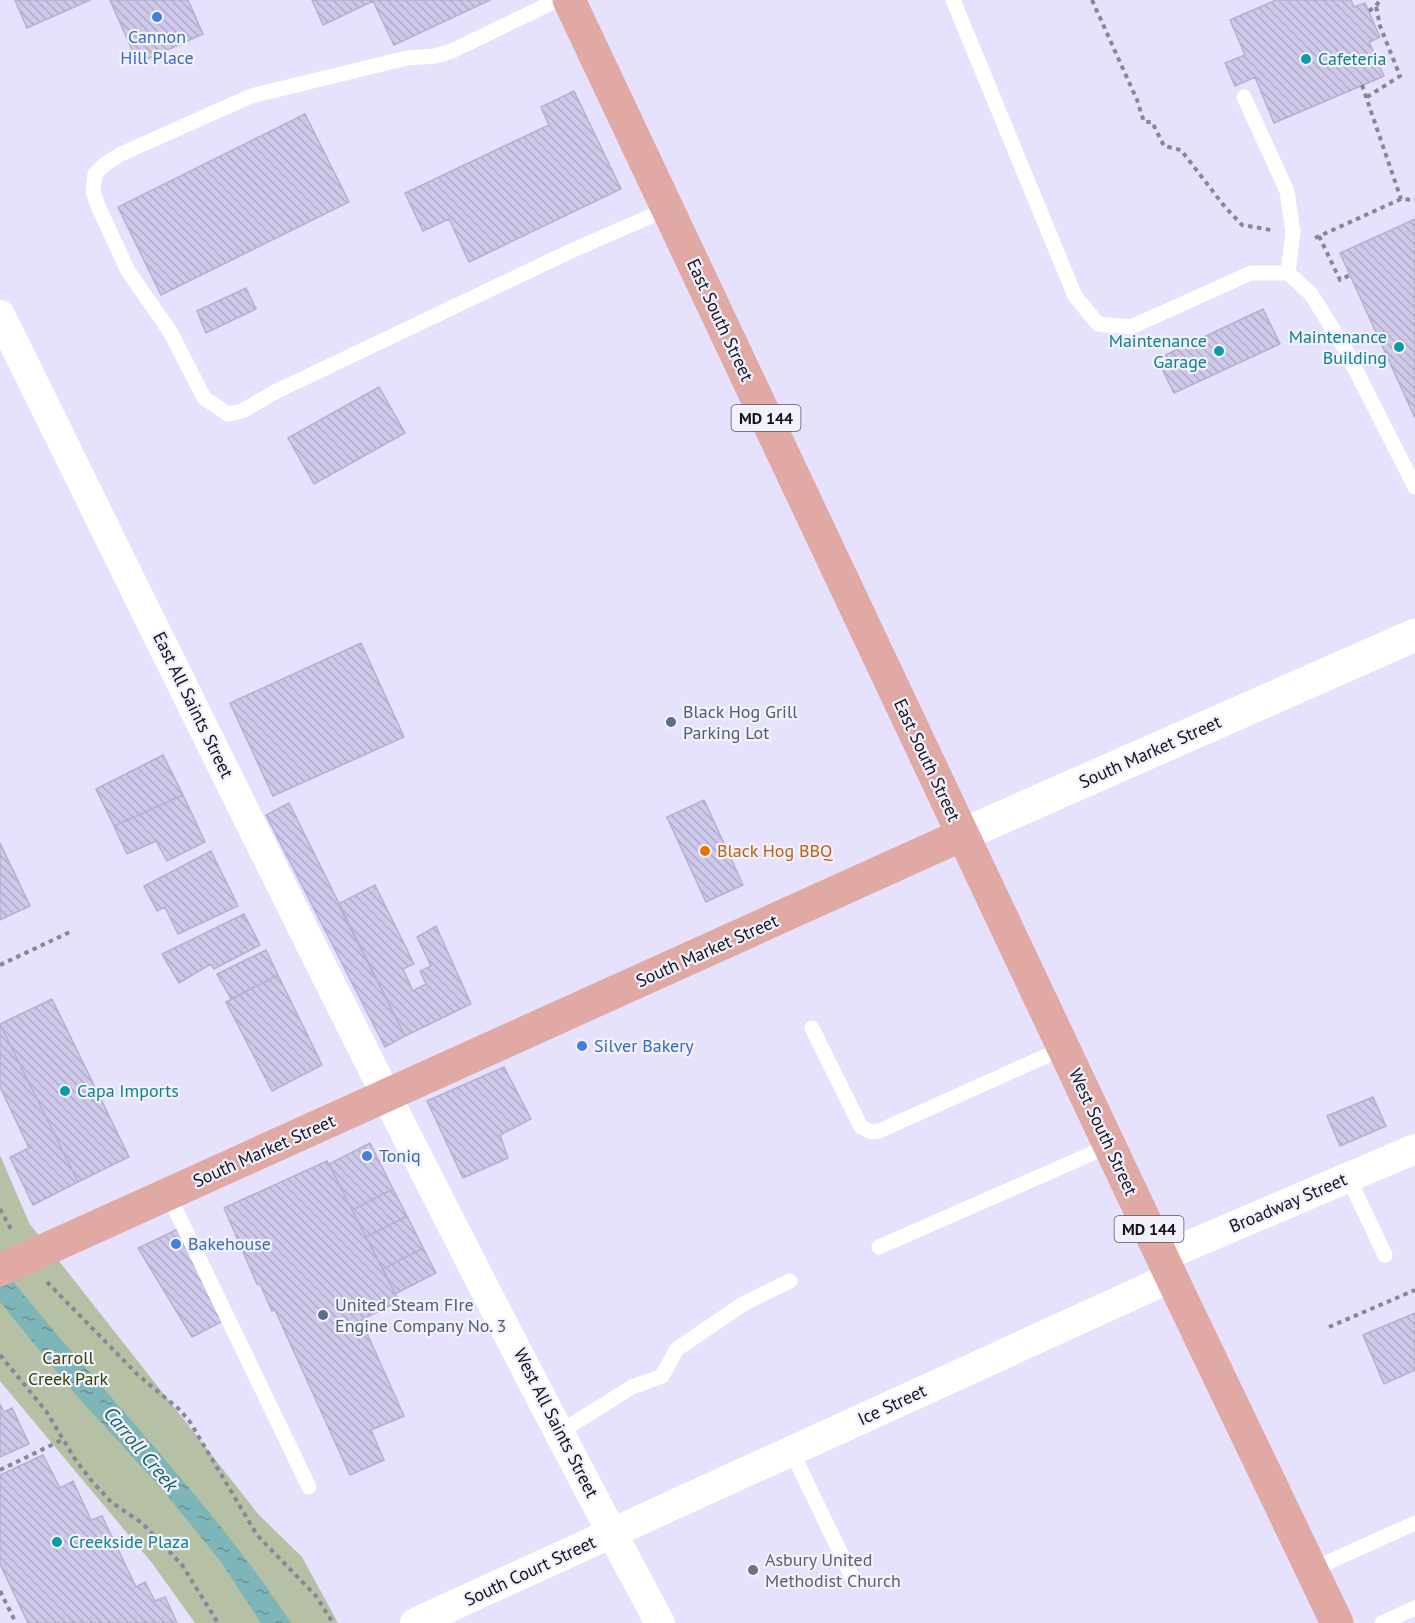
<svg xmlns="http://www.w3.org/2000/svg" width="1415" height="1623" viewBox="0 0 1415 1623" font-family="'PT Sans',sans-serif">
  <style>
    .park { fill: #b5c0a4 }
    .water { fill: url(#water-ripples) }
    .building { fill: url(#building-back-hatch); stroke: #b5afd0; stroke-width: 1.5 }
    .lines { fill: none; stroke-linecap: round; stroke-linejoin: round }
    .path { stroke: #89869a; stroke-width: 4; stroke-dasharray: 4.5 4.5; stroke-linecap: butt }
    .lane { stroke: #fff; stroke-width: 15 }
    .street { stroke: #fff; stroke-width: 30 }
    .secondary { stroke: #fff; stroke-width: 33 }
    .primary { stroke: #e1a9a4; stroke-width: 33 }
    .shop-dot { fill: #3f7fe0; stroke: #f3f1fe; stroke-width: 2 }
    .culture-dot { fill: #0f9aa8; stroke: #f3f1fe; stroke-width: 2 }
    .service-dot { fill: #5c6f8a; stroke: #f3f1fe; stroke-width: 2 }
    .food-dot { fill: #e8710a; stroke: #f3f1fe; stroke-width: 2 }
    .worship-dot { fill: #6b7280; stroke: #f3f1fe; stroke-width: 2 }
    .labels { text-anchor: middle; stroke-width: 4.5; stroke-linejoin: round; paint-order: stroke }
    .shield { fill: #f3f1fe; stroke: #575560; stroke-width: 1.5 }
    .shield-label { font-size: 16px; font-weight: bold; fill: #14121d }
    .shop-label { font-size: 18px; fill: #366cbe; stroke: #f3f1fe; text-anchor: start }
    .culture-label { font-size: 18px; fill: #0d838f; stroke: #f3f1fe; text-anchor: start }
    .street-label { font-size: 18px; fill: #14121d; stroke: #f3f1fe }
    .service-label { font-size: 18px; fill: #4e5e75; stroke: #f3f1fe; text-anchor: start }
    .food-label { font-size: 18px; fill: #c56008; stroke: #f3f1fe; text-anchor: start }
    .park-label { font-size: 18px; fill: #324302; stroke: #f3f1fe }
    .worship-label { font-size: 18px; fill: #5b616d; stroke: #f3f1fe; text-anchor: start }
    .water-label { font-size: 20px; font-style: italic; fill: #166265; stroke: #f3f1fe }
  </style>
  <defs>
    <pattern id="water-ripples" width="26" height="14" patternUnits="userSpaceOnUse" patternTransform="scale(1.5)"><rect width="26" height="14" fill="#7eb5b8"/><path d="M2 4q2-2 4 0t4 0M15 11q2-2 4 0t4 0" fill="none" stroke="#669295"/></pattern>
    <pattern id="building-back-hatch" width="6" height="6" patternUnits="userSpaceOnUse" patternTransform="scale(1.5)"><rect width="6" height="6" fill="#cec8ea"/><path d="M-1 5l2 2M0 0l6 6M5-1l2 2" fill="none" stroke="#b0abc8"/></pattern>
  </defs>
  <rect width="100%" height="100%" fill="#e6e1fd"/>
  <path class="park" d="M0,1155L29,1223L259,1515L302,1557L338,1623H195L152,1563L0,1381Z"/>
  <path class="water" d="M0,1265C95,1386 206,1494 291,1623H261L221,1562L162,1489L75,1394L0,1302Z"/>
  <path class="building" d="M15,0H90L27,28Z
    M110,0H188L203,34L138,63Z
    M312,0H490L394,45L373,1L323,25Z
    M1276,0H1351L1354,7L1365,3L1380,37L1369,42L1384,76L1274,123L1255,77L1235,86L1225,63L1245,55L1230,20Z
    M574,91L621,189L469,262L449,219L423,231L405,193L549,125L541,107Z
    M305,114L349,202L161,295L118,207Z
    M1415,219V418L1340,253Z
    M246,288L256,309L206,333L197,311Z
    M1263,309L1280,344L1174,393L1157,359Z
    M379,387L405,433L314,484L288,438Z
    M361,643L404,737L273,796L230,703Z
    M163,755L183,795L114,826L96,789Z
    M183,795L205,842L167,861L156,841L127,854L114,826Z
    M704,800L743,885L706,902L667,817Z
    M289,803L405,1036L385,1047L266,815Z
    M0,843L30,906L0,920Z
    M211,851L238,906L178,934L165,907L157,911L144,886Z
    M375,885L414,964L403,969L413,991L426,984L420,971L431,966L417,937L436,926L471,1004L405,1036L338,904Z
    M244,914L260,945L214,969L211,964L179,983L162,954Z
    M266,950L278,975L231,999L217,974Z
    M278,975L322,1065L272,1091L226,1002Z
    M52,999L129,1157L78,1182L0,1024Z
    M0,1024L78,1182L33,1205L10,1157L29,1148L0,1087Z
    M504,1067L531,1119L500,1135L508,1158L463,1178L427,1101Z
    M1373,1097L1386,1126L1340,1146L1327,1116Z
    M370,1143L393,1189L352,1210L329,1164Z
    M327,1161L399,1301L361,1320L404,1416L371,1430L384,1460L350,1475L275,1310L272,1311L260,1284H257L224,1208Z
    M393,1189L407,1216L366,1237L352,1210Z
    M407,1216L423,1248L383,1269L366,1237Z
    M180,1228L223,1321L192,1337L138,1248Z
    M423,1248L436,1273L395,1294L383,1269Z
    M1415,1313V1370L1384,1384L1363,1335Z
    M0,1404L4,1412L12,1408L29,1444L0,1457Z
    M43,1455L60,1488L73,1481L91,1520L102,1516L136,1587L145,1582L155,1601L165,1597L177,1623H28L0,1564V1475Z"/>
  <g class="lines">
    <path class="path" d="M1092,0L1137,100L1144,122H1152L1164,146L1181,150L1225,207L1242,225L1271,230
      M1369,11L1376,6L1380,0
      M1362,85L1401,199
      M1367,97L1400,76L1380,26L1376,6
      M1319,236L1340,280L1350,275
      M1315,238L1401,199L1415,200
      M0,965L70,932
      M0,1209L11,1229
      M47,1282L138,1375L180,1410L190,1422L257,1535L316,1596L333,1623
      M1329,1327L1415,1290
      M0,1355L46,1411L75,1459L91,1480L111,1502L142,1523L182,1565L218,1623
      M0,1470L64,1439
      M0,1591L16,1623"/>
    <path class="lane" d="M557,0L452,51L435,56L407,58L251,96L121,154L105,164L95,174L93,192L98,206L128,271L171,333L204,398L228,414L242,411L275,392L571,251L667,209
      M953,0L1075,296L1098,324L1131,327L1251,273H1288L1311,294L1345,349L1415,487
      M1244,97L1287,191L1293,232L1288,273
      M812,1028L861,1127L872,1132L879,1131L1064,1048
      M1348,1177L1385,1255
      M168,1194L309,1487
      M879,1247L1109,1146
      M560,1432L632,1387L662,1376L677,1349L743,1304L790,1281
      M791,1450L854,1581
      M1311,1570L1415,1523
      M1382,1623L1415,1608"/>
    <path class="street" d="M0,315C216,753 429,1193 660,1623
      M1162,1257L1415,1149
      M415,1623L1172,1277"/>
    <path class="secondary" d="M962,835L1415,635"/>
    <path class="primary" d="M569,0L1179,1293L1337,1623
      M0,1270L962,835"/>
  </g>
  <g class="shop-dot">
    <circle cx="157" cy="17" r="6"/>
    <circle cx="582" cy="1046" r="6"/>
    <circle cx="367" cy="1156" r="6"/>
    <circle cx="176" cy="1244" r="6"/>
  </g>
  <g class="culture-dot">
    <circle cx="1306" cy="59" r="6"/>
    <circle cx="1399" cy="347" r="6"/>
    <circle cx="1219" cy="351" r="6"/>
    <circle cx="65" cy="1091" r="6"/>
    <circle cx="57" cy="1542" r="6"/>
  </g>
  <g class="service-dot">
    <circle cx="671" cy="722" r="6"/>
    <circle cx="323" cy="1315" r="6"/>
  </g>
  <circle class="food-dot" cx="705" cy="851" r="6"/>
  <circle class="worship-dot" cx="753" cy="1570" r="6"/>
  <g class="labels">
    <g class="shield">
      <rect x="731.5" y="405" width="69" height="26" rx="4.5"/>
      <rect x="1114.5" y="1216" width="69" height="26" rx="4.5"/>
    </g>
    <g class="shield-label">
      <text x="766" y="424">MD 144</text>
      <text x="1149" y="1235">MD 144</text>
    </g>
    <g class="shop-label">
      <text x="157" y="43" text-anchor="middle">Cannon<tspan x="157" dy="21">Hill Place</tspan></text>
      <text x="594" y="1052">Silver Bakery</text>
      <text x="379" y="1162">Toniq</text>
      <text x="188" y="1250">Bakehouse</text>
    </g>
    <g class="culture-label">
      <text x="1318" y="65">Cafeteria</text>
      <text x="1387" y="343" text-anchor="end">Maintenance<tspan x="1387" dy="21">Building</tspan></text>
      <text x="1207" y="347" text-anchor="end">Maintenance<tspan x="1207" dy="21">Garage</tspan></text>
      <text x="77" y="1097">Capa Imports</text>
      <text x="69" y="1548">Creekside Plaza</text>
    </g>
    <g class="street-label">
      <text transform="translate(720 320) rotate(65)" y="6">East South Street</text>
      <text transform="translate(193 705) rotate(64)" y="6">East All Saints Street</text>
      <text transform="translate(1150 752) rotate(-24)" y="6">South Market Street</text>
      <text transform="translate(927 760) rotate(65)" y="6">East South Street</text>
      <text transform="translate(707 951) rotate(-24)" y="6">South Market Street</text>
      <text transform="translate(1103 1132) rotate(65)" y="6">West South Street</text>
      <text transform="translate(264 1151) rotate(-24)" y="6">South Market Street</text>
      <text transform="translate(1288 1203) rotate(-23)" y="6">Broadway Street</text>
      <text transform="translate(892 1405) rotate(-25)" y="6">Ice Street</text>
      <text transform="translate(556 1423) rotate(63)" y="6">West All Saints Street</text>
      <text transform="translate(530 1571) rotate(-25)" y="6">South Court Street</text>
    </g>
    <g class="service-label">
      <text x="683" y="718">Black Hog Grill<tspan x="683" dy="21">Parking Lot</tspan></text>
      <text x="335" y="1311">United Steam FIre<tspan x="335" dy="21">Engine Company No. 3</tspan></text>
    </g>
    <g class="food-label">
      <text x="717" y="857">Black Hog BBQ</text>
    </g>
    <g class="park-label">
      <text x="68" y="1364">Carroll<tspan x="68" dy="21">Creek Park</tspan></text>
    </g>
    <g class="worship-label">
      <text x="765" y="1566">Asbury United<tspan x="765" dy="21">Methodist Church</tspan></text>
    </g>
    <g class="water-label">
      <text transform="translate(141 1449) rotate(50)" y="7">Carroll Creek</text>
    </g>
  </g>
</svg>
